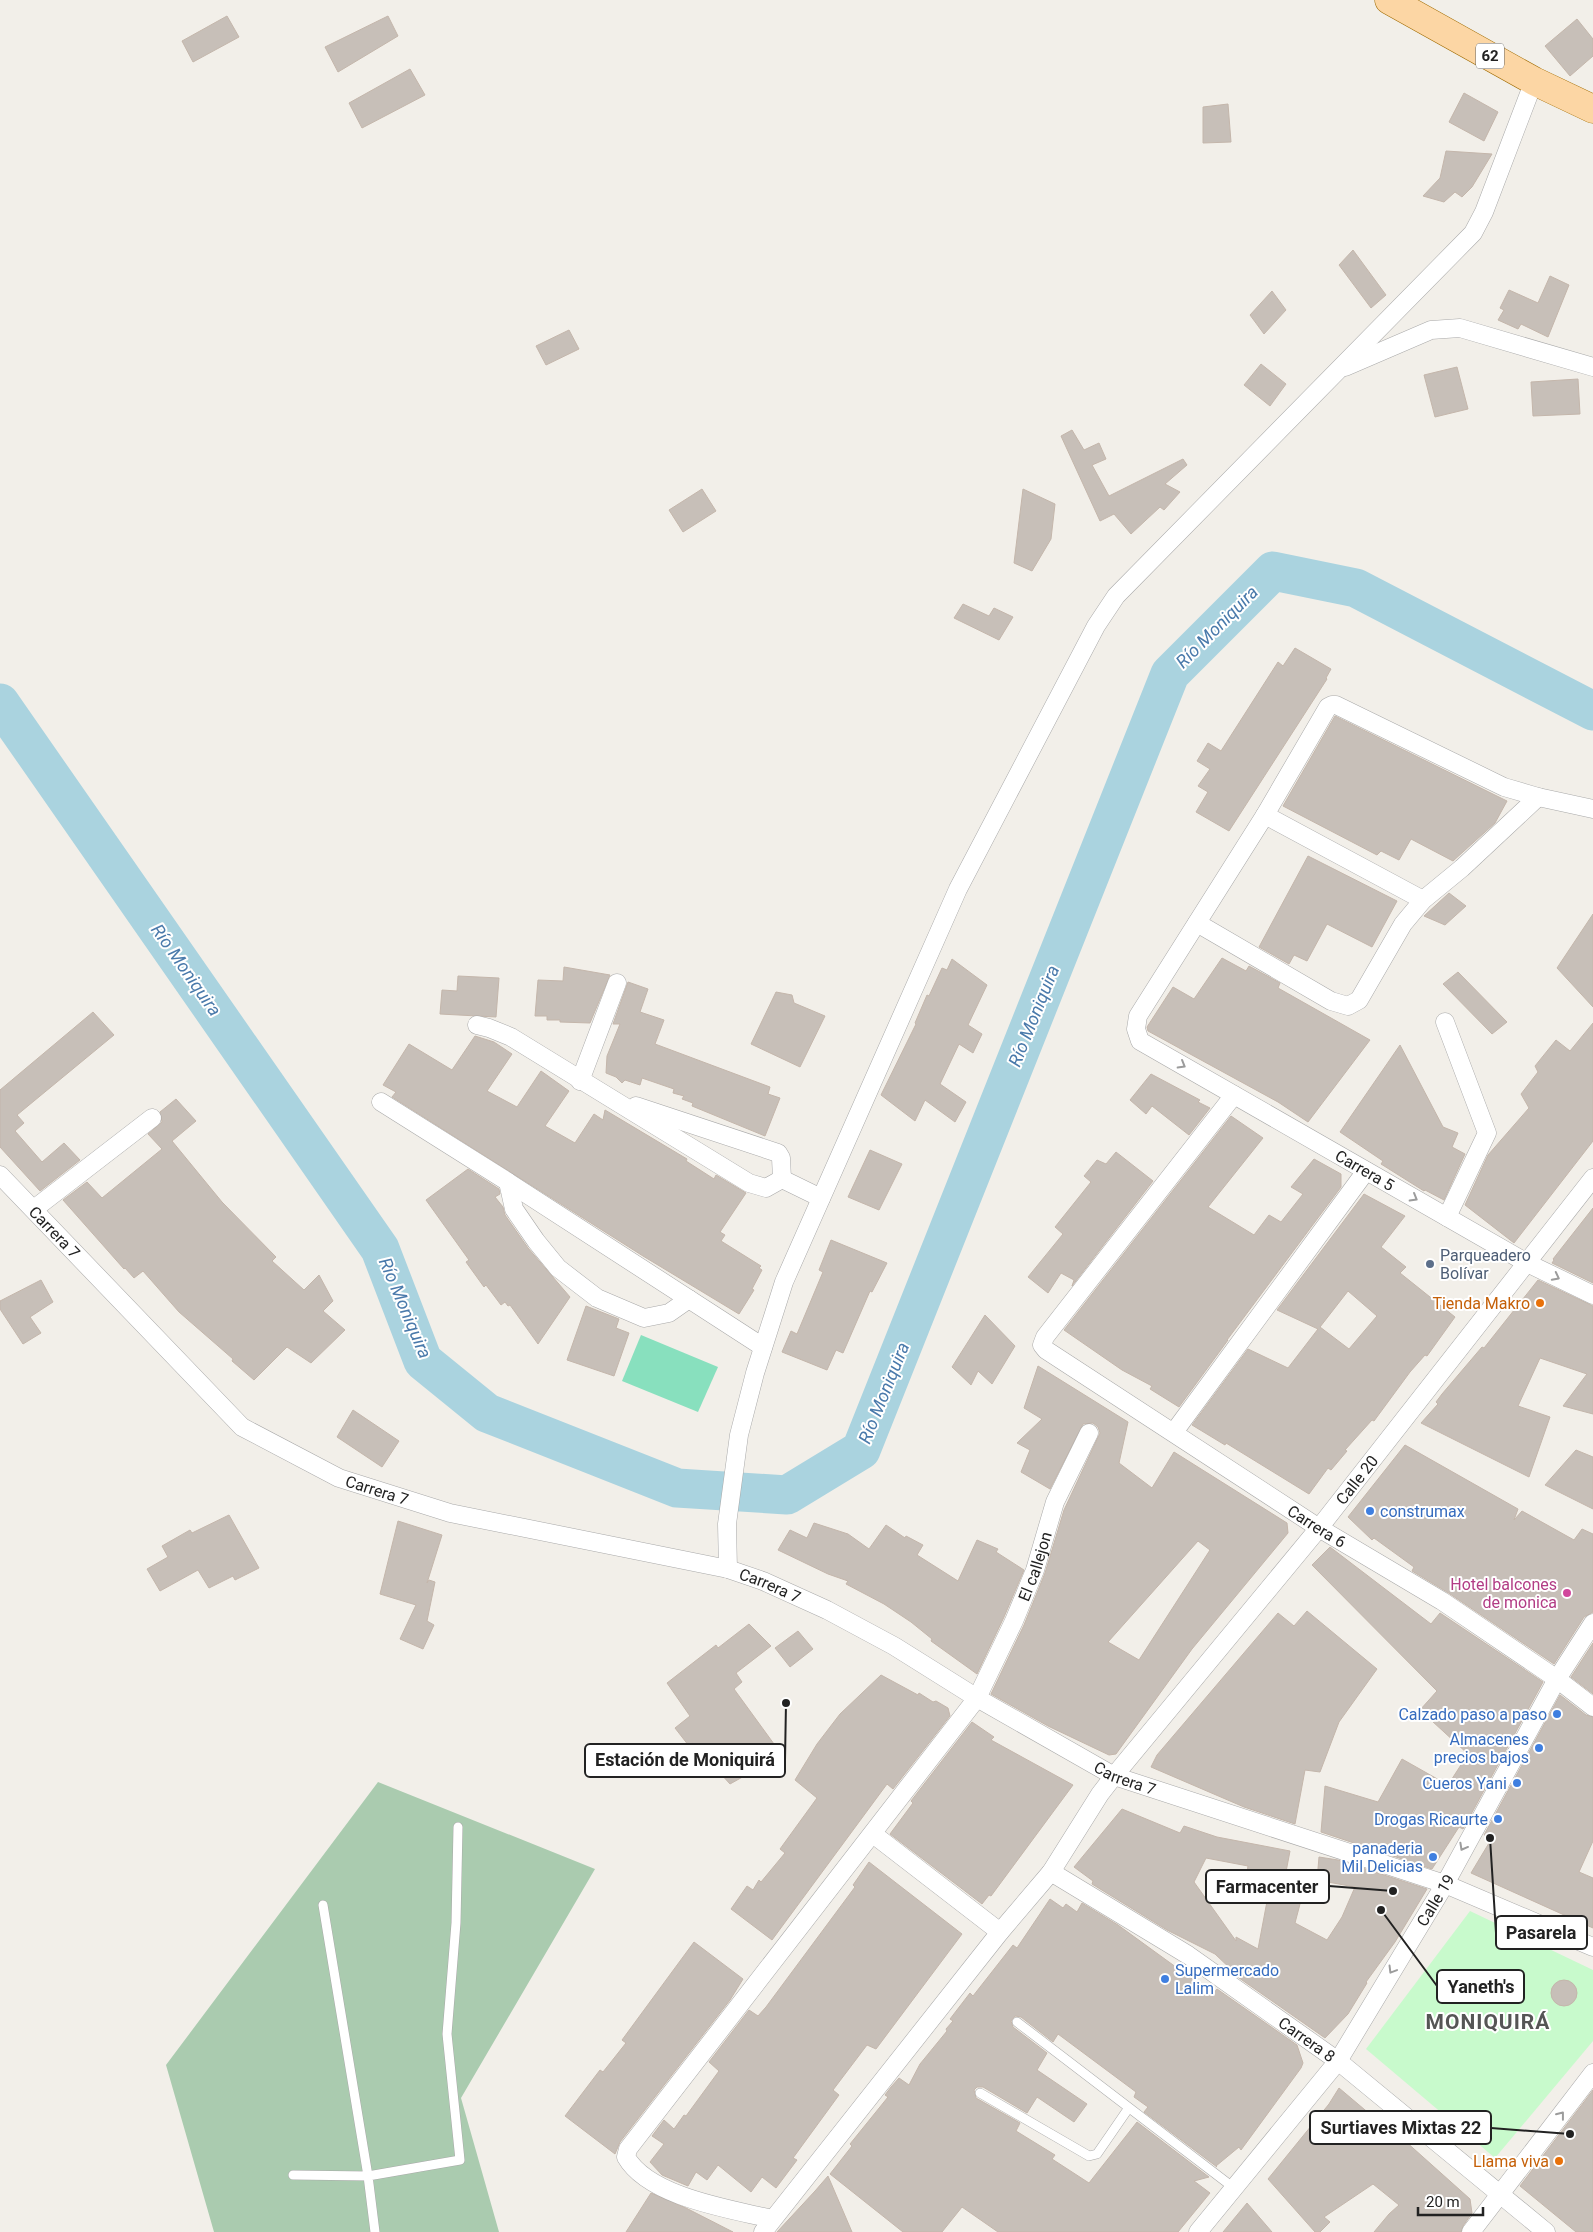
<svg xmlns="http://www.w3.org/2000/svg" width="1593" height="2232" viewBox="0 0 1593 2232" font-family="Roboto,sans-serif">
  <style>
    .cemetery { fill: #aacbaf }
    .park { fill: #c8facc }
    .pitch { fill: #88e0be }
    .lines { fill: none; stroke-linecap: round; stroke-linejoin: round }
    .river { stroke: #aad3df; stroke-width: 39 }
    .building { fill: #c7bfb8; stroke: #c4b6ab; fill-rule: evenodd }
    .lane-casing { stroke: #a9a9a9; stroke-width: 10 }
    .street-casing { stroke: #a9a9a9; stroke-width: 19 }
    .primary-casing { stroke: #a06b00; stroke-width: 29 }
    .lane { stroke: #fff; stroke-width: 9 }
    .street { stroke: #fff; stroke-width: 18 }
    .primary { stroke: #fcd6a4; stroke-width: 28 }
    .oneway { stroke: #9c9c9c }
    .service-dot { fill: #5c6f8a; stroke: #fff; stroke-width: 2 }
    .food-dot { fill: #e8710a; stroke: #fff; stroke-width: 2 }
    .shop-dot { fill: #3f7fe0; stroke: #fff; stroke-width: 2 }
    .hotel-dot { fill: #d1479c; stroke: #fff; stroke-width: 2 }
    .labels { text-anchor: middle; stroke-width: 4; stroke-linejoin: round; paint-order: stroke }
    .shield { fill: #fff; stroke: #646464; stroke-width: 1 }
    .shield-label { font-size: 15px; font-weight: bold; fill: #222 }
    .street-label { font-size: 16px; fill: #222; stroke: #fff }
    .service-label { font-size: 16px; fill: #4e5e75; stroke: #fff; text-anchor: start }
    .food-label { font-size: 16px; fill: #c56008; stroke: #fff; text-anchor: end }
    .shop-label { font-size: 16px; fill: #366cbe; stroke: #fff; text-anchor: end }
    .hotel-label { font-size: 16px; fill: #b23c85; stroke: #fff; text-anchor: end }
    .water-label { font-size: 18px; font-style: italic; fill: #4a7aab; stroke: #fff }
    .district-label { font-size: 21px; font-weight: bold; letter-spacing: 1px; fill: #555; stroke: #fff }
    .leader { fill: none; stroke: #222; stroke-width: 2 }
    .callout-dot { fill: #222; stroke: #fff; stroke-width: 2 }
    .callout { fill: #fff; stroke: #222; stroke-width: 2 }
    .callout-label { font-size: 18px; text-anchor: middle; font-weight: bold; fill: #222 }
  </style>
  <rect width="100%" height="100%" fill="#f2efe9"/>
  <path class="cemetery" d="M378,1782L595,1869L461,2098L499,2232H214L166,2065Z"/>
  <path class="park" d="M1470,1911L1593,1970V2041L1495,2158L1366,2049Z"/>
  <path class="pitch" d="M641,1335L718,1367L698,1412L622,1381Z"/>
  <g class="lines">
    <path class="river" d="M0,703L380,1249L423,1361L487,1413L677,1488L787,1495L861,1450L1170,674L1273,571L1356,588L1593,711"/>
  </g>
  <path class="building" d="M227,16L239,37L193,62L182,41Z
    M388,16L398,36L338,72L325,47Z
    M1577,19L1593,39V56L1570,76L1545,46Z
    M410,69L425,95L362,128L349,103Z
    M1464,93L1498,112L1484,141L1449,122Z
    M1228,104L1231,142L1203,143V107Z
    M1446,151L1492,154L1472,187L1462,197L1455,192L1444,202L1423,196L1440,178Z
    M1353,250L1386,295L1371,308L1339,265Z
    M1550,276L1569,285L1548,337L1521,324L1518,329L1498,320L1504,310L1500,308L1509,290L1538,303Z
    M1272,291L1286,310L1264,334L1250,315Z
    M569,330L579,349L546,365L536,346Z
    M1261,364L1286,384L1270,406L1244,385Z
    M1457,367L1468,409L1435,417L1424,375Z
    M1578,379L1580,414L1533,416L1531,382Z
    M1072,430L1084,450L1099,443L1106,459L1092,465L1109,496L1183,459L1187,465L1165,484L1180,492L1164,510L1160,507L1131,534L1114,514L1100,521L1061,436Z
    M702,489L716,511L683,532L669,510Z
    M1023,489L1055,504L1051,539L1032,571L1014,563Z
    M963,604L989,616L994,608L1013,617L999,640L954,618Z
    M1295,648L1331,669L1326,678L1327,679L1229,831L1196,812L1208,792L1198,786L1210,769L1197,761L1208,743L1221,751L1278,662L1283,666Z
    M1335,716L1507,801L1495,823L1453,861L1411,839L1399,860L1381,851L1377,855L1283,806Z
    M1308,856L1397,901L1372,947L1327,924L1307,961L1294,955L1289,964L1259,947Z
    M1449,893L1466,906L1445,925L1424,916Z
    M1593,914V1007L1557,968Z
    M1222,958L1246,971L1249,966L1280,983L1278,988L1370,1040L1308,1122L1278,1102L1148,1031L1147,1027L1173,987L1194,999Z
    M952,959L987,985L968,1025L982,1034L973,1053L959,1044L940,1084L966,1102L955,1122L925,1100L915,1121L881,1095L916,1024L915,1023L927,995L929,996L942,968L947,970Z
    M564,967L610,975L590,1023L560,1022V1020H547V1016H535L538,980L563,981Z
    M1458,972L1507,1022L1492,1034L1443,984Z
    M458,976L499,978L496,1017L440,1014L442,990L457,991Z
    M628,982L648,989L640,1012L664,1020L655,1044L770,1087L768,1094L780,1098L765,1136L692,1106L693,1103L682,1099L684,1096L673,1093L674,1089L642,1078L640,1085L625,1080L622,1083L616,1077L606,1073L607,1056L620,1024H613Z
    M776,992L792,995L794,1003L825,1016L800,1067L751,1044Z
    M93,1012L114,1035L17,1115L24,1123L15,1131L42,1162L64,1143L80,1160L40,1191L0,1147V1090Z
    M1593,1023V1141L1514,1243L1465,1205L1488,1155L1529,1108L1521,1094L1538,1072L1535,1066L1556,1040L1570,1051Z
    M475,1036L494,1042L512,1054L487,1091L517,1107L541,1071L569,1091L545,1126L575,1143L594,1114L603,1120L605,1110L687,1159L686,1161L714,1179L716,1175L746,1193L720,1232L725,1235L721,1241L761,1266L759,1268L762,1270L752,1289L754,1290L739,1314L643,1256L392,1097L396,1092L383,1085L409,1044L452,1070Z
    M1400,1045L1443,1127L1458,1133L1452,1147L1465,1154L1444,1200L1425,1190L1424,1191L1381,1164L1383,1161L1340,1132Z
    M1151,1074L1200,1100L1198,1102L1210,1108L1189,1135L1152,1106L1146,1114L1130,1100Z
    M176,1099L196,1121L172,1141L222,1202L276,1257L272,1261L304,1290L319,1275L333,1301L323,1311L345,1330L311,1363L287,1347L254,1380L232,1361L233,1359L179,1312L143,1271L134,1278L125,1268L124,1269L63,1200L87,1182L102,1198L162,1149L148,1134L162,1122L160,1112Z
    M1231,1116L1263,1138L1208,1207L1254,1235L1269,1215L1281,1222L1303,1194L1291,1187L1314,1159L1341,1174V1187L1227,1340H1228L1179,1407L1150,1389L1152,1386L1122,1370L1064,1330Z
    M870,1150L902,1164L879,1210L848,1197Z
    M1116,1152L1153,1181L1072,1286L1074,1280L1061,1273L1048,1293L1028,1277L1063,1234L1055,1227L1091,1182L1084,1176L1097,1160L1106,1164Z
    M468,1169L499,1189L500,1194L495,1197L503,1207L505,1215L528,1248L570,1297L538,1344L510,1305L508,1306L505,1302L501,1305L486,1285L484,1287L466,1262L469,1260L426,1200Z
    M1364,1194L1405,1216L1381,1247L1406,1267L1400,1273L1455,1317L1427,1356L1425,1355L1410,1372L1374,1421L1372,1420L1345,1450L1347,1451L1331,1470L1328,1468L1309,1494L1226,1443L1225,1445L1192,1425L1248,1349L1288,1368L1318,1329L1277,1310ZM1348,1291L1377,1316L1349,1349L1320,1327Z
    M1593,1208V1283L1552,1263L1554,1260L1553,1259Z
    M831,1240L887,1263L872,1292L870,1291L843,1353L836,1350L827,1370L782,1352L791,1331L797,1334L823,1272L819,1270Z
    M41,1280L53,1302L30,1317L41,1333L23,1344L0,1309V1301Z
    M1538,1280L1593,1306V1414L1563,1406L1587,1374L1540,1358L1518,1406L1550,1417L1529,1477L1421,1423L1438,1404L1436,1402L1442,1394L1482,1347L1484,1348Z
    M586,1306L619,1319L616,1328L629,1333L614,1376L567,1360Z
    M985,1315L1015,1346L992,1384L978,1371L971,1385L952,1367Z
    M1038,1366L1128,1422L1119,1463L1152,1488L1174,1452L1287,1523L1288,1533L1192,1649L1116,1754L1109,1755L1048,1726L991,1694L1024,1625L1045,1573L1064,1510L1100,1433L1098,1427L1093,1423L1083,1424L1050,1489L1021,1472L1030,1450L1017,1443L1042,1419L1024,1408ZM1198,1541L1210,1550L1139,1660L1108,1642Z
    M353,1410L399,1441L382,1467L337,1437Z
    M1405,1445L1518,1509L1514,1520L1522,1511L1574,1540L1582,1529L1593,1534V1612L1584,1617L1554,1664L1447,1592L1412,1571L1414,1567L1374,1538L1372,1540L1348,1517Z
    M1576,1450L1593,1457V1509L1545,1485Z
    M229,1515L259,1568L235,1580L233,1576L209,1588L198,1570L160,1591L147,1569L168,1557L162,1546L190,1530L192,1533Z
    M398,1521L442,1535L427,1583L429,1580L435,1582L427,1621L434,1625L423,1649L400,1639L416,1605L380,1594Z
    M814,1523L848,1534L869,1549L886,1525L905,1538L906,1536L923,1545L917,1555L958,1581L977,1540L998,1549L996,1552L1024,1570L1004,1617L977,1674L931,1641L932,1639L911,1622L884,1604L846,1584L848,1581L828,1574L778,1550L790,1530L807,1538Z
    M1330,1547L1431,1624L1440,1613L1543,1682L1463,1829L1459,1827L1432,1869L1321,1832L1325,1786L1378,1802L1402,1759L1448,1785L1468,1754L1420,1710L1437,1691L1312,1565Z
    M1307,1611L1377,1669L1339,1722L1320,1772L1305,1770L1295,1824L1244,1807L1151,1767L1157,1755L1278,1613L1294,1626Z
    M749,1624L771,1646L736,1673L742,1682L734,1689L782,1755L730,1784L693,1743L689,1746L675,1728L690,1716L667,1683L716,1645L718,1648Z
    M798,1631L813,1649L790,1667L775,1648Z
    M1593,1643V1694L1571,1677Z
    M881,1675L918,1695L919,1693L933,1702L936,1701L948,1708L950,1716L893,1789L887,1784L772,1940L731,1909L747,1886L753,1890L759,1880L761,1882L785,1853L780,1849L817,1798L795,1780L817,1744L840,1714Z
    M1560,1695L1586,1715L1593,1717V1841L1579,1872L1593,1878V1928L1471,1873L1492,1838L1484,1835Z
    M972,1722L994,1737L991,1740L1073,1785L991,1896L989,1895L982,1904L890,1834L913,1803L911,1801Z
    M1122,1809L1180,1833L1184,1826L1217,1837L1290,1851L1281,1898L1300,1904L1295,1923L1327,1940L1342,1917L1355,1887L1317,1880L1319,1857L1338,1860L1427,1889L1395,1942L1366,1982L1367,1983L1348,2014L1325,2038L1232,1973L1233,1971L1215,1954L1167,1930L1092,1884L1093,1881L1074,1867ZM1206,1858L1248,1866L1244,1892L1268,1896L1258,1949L1236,1937V1941L1194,1882Z
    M869,1862L962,1934L876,2049L867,2045L833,2090L839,2095L793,2158L797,2160L776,2188L762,2177L751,2192L718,2165L707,2180L696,2172L688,2186L662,2175L650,2162L664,2144L652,2136L664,2120L674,2129L684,2115L686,2116L719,2071L709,2062L749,2010L758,2016L766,2007L855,1887L853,1885Z
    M1050,1899L1063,1908L1066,1904L1077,1912L1082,1903L1118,1925L1213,1994L1217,1989L1297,2045L1303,2063L1301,2068L1241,2150L1239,2147L1216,2166L1217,2167L1144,2112L1148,2107L1134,2097L1136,2092L1058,2034L1053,2042L1021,2017L1015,2016L1011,2021L1013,2027L1047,2053L1037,2070L1087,2104L1074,2122L1037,2097L1027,2113L983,2087H977L974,2090L976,2098L1020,2123L1016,2131L1055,2155L1052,2159L1089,2183L1137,2122L1209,2177L1194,2181L1210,2193L1178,2232H998L962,2207L942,2232H903L830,2174L852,2146L850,2144L888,2097L885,2095L891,2087L899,2078L909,2085L920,2064L947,2031L946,2029L953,2021L950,2019L970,1993L973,1996L1013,1945L1017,1948Z
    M694,1942L743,1979L730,2000L620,2142L615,2154L565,2116L600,2070L603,2072L626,2043L622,2040Z
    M1551 1993a13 13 0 1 1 26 0a13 13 0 1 1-26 0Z
    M1339,2088L1403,2142L1404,2140L1470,2199L1472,2213L1463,2226L1461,2232H1374L1389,2214L1399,2205L1373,2184L1324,2217L1330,2222L1320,2232H1315L1268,2179L1329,2104Z
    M1593,2090V2232H1576L1520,2186Z
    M828,2176L852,2232H777L815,2191Z
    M651,2193L686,2208L733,2232H626Z
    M1247,2203L1272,2232H1223Z"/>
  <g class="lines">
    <g class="lane-casing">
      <path id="lane" d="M323,1905L368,2176L375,2232
        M1017,2022L1234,2188
        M980,2093L1089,2156L1097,2154L1128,2109
        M293,2175L368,2176L460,2160L447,2034L456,1923L458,1827"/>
    </g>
    <g class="street-casing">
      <g id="street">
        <path d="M1345,367L1431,330L1460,328L1593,367"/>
        <path id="s1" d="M1593,809L1538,797L1504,787L1336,705H1332L1328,707L1265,815L1138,1016L1136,1029L1140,1041L1527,1263L1593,1295"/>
        <path d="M1265,815L1423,900"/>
        <path d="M1197,923L1331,1001L1348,1006L1359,1000L1403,924L1423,900L1462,868L1538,797"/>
        <path d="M1445,1022L1487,1133L1447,1217"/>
        <path d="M477,1025L489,1028L511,1037L749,1183L766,1188L782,1179"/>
        <path d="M580,1081L617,983"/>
        <path id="s2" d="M1234,1095L1045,1337L1042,1345L1046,1350L1319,1528L1442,1601L1557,1679L1593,1707"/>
        <path d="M381,1102L508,1182L763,1347"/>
        <path d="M636,1106L778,1153L781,1158L782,1179"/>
        <path id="s3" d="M0,1175L242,1427L339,1478L450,1513L728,1569L763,1581L827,1610L894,1646L977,1698L1114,1776L1445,1884L1593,1947"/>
        <path d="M782,1179L821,1198"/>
        <path d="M508,1182L514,1209L536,1241L558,1268L597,1298L644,1318L669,1313L689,1299"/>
        <path d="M34,1209L152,1118"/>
        <path d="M1174,1432L1366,1171"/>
        <path d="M728,1569L727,1524L739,1435L755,1373L784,1282L958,889L1096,626L1116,596L1473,233L1484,212L1534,81"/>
        <path d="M873,1834L1000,1932"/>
        <path id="s4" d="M1051,1872L1188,1955L1338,2061L1546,2232"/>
        <path id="s5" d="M772,2219C730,2209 649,2197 626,2157L628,2149L977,1698L1014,1621L1035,1570L1055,1502L1089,1433"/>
        <path id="s6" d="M763,2232L1000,1932L1051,1872L1100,1794L1114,1776L1319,1528L1593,1178"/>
        <path id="s7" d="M1198,2232L1338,2061L1445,1884L1557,1679L1593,1623"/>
        <path d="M1471,2232L1593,2073"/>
      </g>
    </g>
    <g class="primary-casing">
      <path id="primary" d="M1389,0L1534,81L1593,109"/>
    </g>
    <use href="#lane" class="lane"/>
    <use href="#street" class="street"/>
    <use href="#primary" class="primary"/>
  </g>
  <defs><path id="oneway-chevron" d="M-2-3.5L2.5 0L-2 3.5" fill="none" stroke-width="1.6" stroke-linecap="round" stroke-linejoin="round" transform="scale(1.25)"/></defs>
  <g class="oneway">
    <use href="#oneway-chevron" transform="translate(1182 1065) rotate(30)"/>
    <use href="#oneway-chevron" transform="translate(1414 1198) rotate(30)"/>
    <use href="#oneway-chevron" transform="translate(1556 1277) rotate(27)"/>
    <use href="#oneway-chevron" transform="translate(1463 1847) rotate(119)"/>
    <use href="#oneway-chevron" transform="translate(1392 1970) rotate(121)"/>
    <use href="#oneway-chevron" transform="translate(1561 2115) rotate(-52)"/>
  </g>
  <circle class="service-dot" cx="1430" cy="1264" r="5"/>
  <g class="food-dot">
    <circle cx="1540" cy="1303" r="5"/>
    <circle cx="1559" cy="2161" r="5"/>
  </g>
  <g class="shop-dot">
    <circle cx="1370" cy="1511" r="5"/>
    <circle cx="1557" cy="1714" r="5"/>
    <circle cx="1539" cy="1748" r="5"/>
    <circle cx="1517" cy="1783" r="5"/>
    <circle cx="1498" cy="1819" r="5"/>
    <circle cx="1433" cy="1857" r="5"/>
    <circle cx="1165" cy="1979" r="5"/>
  </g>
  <circle class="hotel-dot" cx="1567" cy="1593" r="5"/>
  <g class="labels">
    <rect class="shield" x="1476" y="43.5" width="28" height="25" rx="4"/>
    <g class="shield-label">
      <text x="1490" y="61">62</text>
    </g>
    <g class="street-label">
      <text dy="6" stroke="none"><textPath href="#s1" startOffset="935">Carrera 5</textPath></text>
      <text dy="6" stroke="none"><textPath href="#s3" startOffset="79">Carrera 7</textPath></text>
      <text dy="6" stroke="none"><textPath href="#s6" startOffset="959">Calle 20</textPath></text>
      <text dy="6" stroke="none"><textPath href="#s3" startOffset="499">Carrera 7</textPath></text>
      <text dy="6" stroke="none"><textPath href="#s2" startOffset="645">Carrera 6</textPath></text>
      <text dy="6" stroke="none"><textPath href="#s5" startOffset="885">El callejon</textPath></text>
      <text dy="6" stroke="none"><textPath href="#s3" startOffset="904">Carrera 7</textPath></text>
      <text dy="6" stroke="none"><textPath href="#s3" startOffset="1309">Carrera 7</textPath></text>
      <text dy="6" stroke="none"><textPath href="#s7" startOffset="409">Calle 19</textPath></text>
      <text dy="6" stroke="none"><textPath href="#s4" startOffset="306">Carrera 8</textPath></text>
    </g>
    <g class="service-label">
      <text x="1440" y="1261">Parqueadero<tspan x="1440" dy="18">Bolívar</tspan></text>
    </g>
    <g class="food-label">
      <text x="1530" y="1309">Tienda Makro</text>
      <text x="1549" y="2167">Llama viva</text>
    </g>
    <g class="shop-label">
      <text x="1380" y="1517" text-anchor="start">construmax</text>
      <text x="1547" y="1720">Calzado paso a paso</text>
      <text x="1529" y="1745">Almacenes<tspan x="1529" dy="18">precios bajos</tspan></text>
      <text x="1507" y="1789">Cueros Yani</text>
      <text x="1488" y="1825">Drogas Ricaurte</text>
      <text x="1423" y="1854">panaderia<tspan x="1423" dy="18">Mil Delicias</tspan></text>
      <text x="1175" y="1976" text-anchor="start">Supermercado<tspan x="1175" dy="18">Lalim</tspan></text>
    </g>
    <g class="hotel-label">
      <text x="1557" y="1590">Hotel balcones<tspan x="1557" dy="18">de monica</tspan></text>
    </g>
    <g class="water-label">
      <text transform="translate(1217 627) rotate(-45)" y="6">Río Moniquira</text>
      <text transform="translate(186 970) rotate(55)" y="6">Río Moniquira</text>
      <text transform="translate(1034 1016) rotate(-68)" y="6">Río Moniquira</text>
      <text transform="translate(405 1308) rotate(67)" y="6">Río Moniquira</text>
      <text transform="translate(884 1393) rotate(-68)" y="6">Río Moniquira</text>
    </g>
    <g class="district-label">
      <text x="1488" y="2029">MONIQUIRÁ</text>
    </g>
  </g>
  <path class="leader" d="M786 1703L785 1760M1393 1891L1329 1886M1490 1838L1496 1933M1381 1910L1437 1986M1570 2134L1491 2128"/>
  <g class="callout-dot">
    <circle cx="786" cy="1703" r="5"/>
    <circle cx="1393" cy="1891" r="5"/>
    <circle cx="1490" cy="1838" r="5"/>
    <circle cx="1381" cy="1910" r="5"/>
    <circle cx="1570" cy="2134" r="5"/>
  </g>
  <g class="callout">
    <rect x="585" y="1744" width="200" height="33" rx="5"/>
    <rect x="1206" y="1870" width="123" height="33" rx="5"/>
    <rect x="1496" y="1916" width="91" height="33" rx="5"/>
    <rect x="1437" y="1970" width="87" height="33" rx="5"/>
    <rect x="1310" y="2111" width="181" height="33" rx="5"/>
  </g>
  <g class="callout-label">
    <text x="685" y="1766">Estación de Moniquirá</text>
    <text x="1267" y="1893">Farmacenter</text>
    <text x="1541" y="1939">Pasarela</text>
    <text x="1481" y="1993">Yaneth's</text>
    <text x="1401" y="2134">Surtiaves Mixtas 22</text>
  </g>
  <path d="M1418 2207v8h65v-8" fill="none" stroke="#222222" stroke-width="2.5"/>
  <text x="1426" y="2207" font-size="15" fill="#222222" stroke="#ffffff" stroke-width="4" paint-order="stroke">20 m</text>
</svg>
